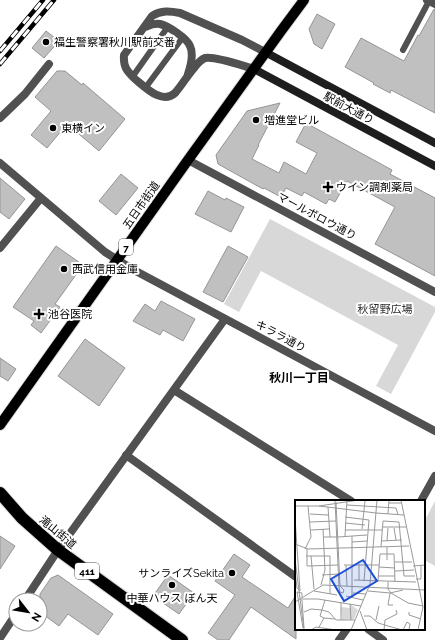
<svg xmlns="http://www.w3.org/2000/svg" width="435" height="640" viewBox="0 0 435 640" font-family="Raleway,'Noto Sans JP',sans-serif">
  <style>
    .green { fill: #d8d8d8 }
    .building { fill: #c0c0c0; stroke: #959595 }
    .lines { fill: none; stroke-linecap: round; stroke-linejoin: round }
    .primary-casing { stroke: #dbdbdb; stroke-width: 12 }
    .highway-casing { stroke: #dbdbdb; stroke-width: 14 }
    .lane { stroke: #515151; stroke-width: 6 }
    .street { stroke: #515151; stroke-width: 8 }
    .secondary { stroke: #1e1e1e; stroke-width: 8 }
    .primary { stroke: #000; stroke-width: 10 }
    .highway { stroke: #000; stroke-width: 12 }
    .rail-casing { stroke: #000; stroke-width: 4.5 }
    .rail { stroke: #fff; stroke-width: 3; stroke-dasharray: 9; stroke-linecap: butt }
    .poi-dot { fill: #000; stroke: #fff; stroke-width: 1.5 }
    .labels { text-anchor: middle; stroke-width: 4; stroke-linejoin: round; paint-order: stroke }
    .shield { fill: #fff; stroke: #4c4c4c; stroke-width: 1 }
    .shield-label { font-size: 10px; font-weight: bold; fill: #000 }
    .poi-label { font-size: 11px; fill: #000; stroke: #fff; text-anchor: start }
    .street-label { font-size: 11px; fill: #000; stroke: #fff }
    .park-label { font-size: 11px; fill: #2f2f2f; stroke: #fff }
    .neighbourhood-label { font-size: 12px; font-weight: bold; fill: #000; stroke: #fff }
    .inset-road { fill: none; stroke: #999; stroke-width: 1 }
    .view { fill: #1d4ed8; fill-opacity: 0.15; stroke: #1d4ed8; stroke-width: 2 }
    .inset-edge { fill: none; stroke: #000; stroke-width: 2 }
  </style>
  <rect width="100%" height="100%" fill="#fff"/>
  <path class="green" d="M270,219L435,307V312L391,394L376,386L398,345L261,271L239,312L224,304Z
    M435,501V566L424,560V522Z"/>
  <path class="building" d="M434,9H435V113L391,90L390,93L373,84L374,83L345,67L361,38L404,61L418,35L419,36Z
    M317,14L335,24L322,49L314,44L309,29Z
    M46,31L59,41L44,58L32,48Z
    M57,71H65L82,85L83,83L125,119L99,151L67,124L47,148L31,135L51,111L35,97Z
    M280,103L258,145H259L252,159L279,173L284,162L306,174L317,153L296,142L306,123L392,170L390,174L435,198V276L375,244L395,207L347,181L335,202L329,199L326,204L304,192L302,196L286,188L281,197L264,188L263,189L218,164L216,155L247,111Z
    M121,174L138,188L116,215L99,201Z
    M0,178L25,199L9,219L0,212Z
    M208,191L225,200L226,198L244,207L231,232L195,214Z
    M56,246L83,265L55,304L60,307L41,333L31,325L34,321L13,307Z
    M228,246L248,257L223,302L203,292Z
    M161,301L195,319L183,341L163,330L160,335L133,321L145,304L155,311Z
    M85,339L125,368L99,406L58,376Z
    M0,358L16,369L8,381L0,376Z
    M0,536L15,546L0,569Z
    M234,554L250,565L242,577L288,608L296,595V639L251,607L229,640H218L208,633L235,595L215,581Z
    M58,575L113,614L98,635L68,614L59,626L40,612V594L51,578Z
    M168,575L194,593L179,614L153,596Z"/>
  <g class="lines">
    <g class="primary-casing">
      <path id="primary" d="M0,425L188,160L281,31L304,0"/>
    </g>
    <g class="highway-casing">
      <path id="highway" d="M0,493L22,518L58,550L182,640"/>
    </g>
    <path class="lane" d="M403,50L429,1
      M133,76L167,28
      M146,87L183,37"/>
    <path class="street" d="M427,0L435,4
      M145,27C150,25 154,23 160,24C168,26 187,38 190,46C194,54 191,65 188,74
      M254,69C243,66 216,56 205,58C200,60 197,64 194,68C187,76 182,85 175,93C162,105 145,87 135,79C127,71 123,67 124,55L152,16C161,10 170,11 180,13L242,40L265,52
      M0,118L25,94L49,64
      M188,160L435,292
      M0,163L105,252L132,269L435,431
      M0,248L41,198
      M174,390L351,501
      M126,455L296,577
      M421,501L435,476
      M25,600L58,550L225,319
      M368,629L383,640
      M0,638L16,614
      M339,640L347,629"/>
    <path class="secondary" d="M265,52L435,143
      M254,69L435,166"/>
    <use href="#primary" class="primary"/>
    <use href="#highway" class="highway"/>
    <g class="rail-casing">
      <path id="rail" d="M0,51L43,0
        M0,64L54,0"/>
    </g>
    <use href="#rail" class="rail"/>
  </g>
  <g class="poi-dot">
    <circle cx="46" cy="42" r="4"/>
    <circle cx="256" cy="120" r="4"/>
    <circle cx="53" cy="128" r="4"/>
    <path d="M326 181h4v4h4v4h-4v4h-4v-4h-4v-4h4z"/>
    <circle cx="64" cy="269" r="4"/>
    <path d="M37 308h4v4h4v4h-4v4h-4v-4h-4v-4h4z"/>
    <circle cx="232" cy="573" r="4"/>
    <circle cx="172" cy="585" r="4"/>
  </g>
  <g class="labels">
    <g class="shield">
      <rect x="119" y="239" width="14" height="16" rx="3"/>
      <rect x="75" y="563" width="24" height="16" rx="3"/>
    </g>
    <g class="shield-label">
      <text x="126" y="251">7</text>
      <text x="87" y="575">411</text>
    </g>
    <g class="poi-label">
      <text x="54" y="46">福生警察署秋川駅前交番</text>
      <text x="264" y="124">増進堂ビル</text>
      <text x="61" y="132">東横イン</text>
      <text x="336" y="191">ウイン調剤薬局</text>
      <text x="72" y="273">西武信用金庫</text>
      <text x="48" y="318">池谷医院</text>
      <text x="224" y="577" text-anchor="end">サンライズSekita</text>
      <text x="172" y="602" text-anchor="middle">中華ハウス ぼん天</text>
    </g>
    <g class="street-label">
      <text transform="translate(349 108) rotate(28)" y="4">駅前大通り</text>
      <text transform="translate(141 205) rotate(-55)" y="4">五日市街道</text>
      <text transform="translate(317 216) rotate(28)" y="4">マールボロウ通り</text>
      <text transform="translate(281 336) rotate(28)" y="4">キララ通り</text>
      <text transform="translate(58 532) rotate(40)" y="4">滝山街道</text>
    </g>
    <g class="park-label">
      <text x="385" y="313">秋留野広場</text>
    </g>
    <g class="neighbourhood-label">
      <text x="299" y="382">秋川一丁目</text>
    </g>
  </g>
  <g transform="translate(295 500)">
    <rect width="130" height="130" fill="#fff"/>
    <path d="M55,104L63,110L59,119L47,120L46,107L55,108Z" fill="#d8d8d8"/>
    <path class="inset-road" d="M40,0L44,87L45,92L48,93L49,90L45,86L41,2M63,0H90M106,0L128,107L123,130M94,3H107M52,5L101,8L103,15M0,6H24L81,13M24,6L64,0M33,7L35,37M81,13L109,15M15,14L33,15M93,14L94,0M50,17L74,20L69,81M0,18L5,91L2,88L0,72M15,22L41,21M50,23L70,25M87,27H111M99,28L101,40M67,29L70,1M16,30L34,29M50,30H87M50,36L52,0M57,36V98M29,37H42M43,37L72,35M86,41L107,40M92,41L93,28M57,42L72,41M0,44L13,49L114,46M86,47L88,21L104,22L109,76H120M92,47V60M10,49L16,37L13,6M12,49V66L43,65M11,56H35V94M16,56L19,89M0,59L9,130M100,62H117M49,65H84M51,65L52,86M118,66L130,65M84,67L100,68M100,71L119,70M27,75L43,74M83,76H100M121,79H126V65M59,80L121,82M64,80V64M83,81L85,54H99L100,82M93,82V89L96,93L113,103L128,106M26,85L30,70L28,29M19,91L42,95M73,91L95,93L108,90M58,93L71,94M95,93L93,105H98M51,96L68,100M7,97V93L2,92L8,128M5,99H23L66,106M7,100L9,128M0,102L28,85L130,90M46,102V120M55,104L56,120M65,111L72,130M9,112L16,109L27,110L34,112L41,120H60M114,112V115L126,119M69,116H75L83,123L107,130M29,118L25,116L30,100M81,120L84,106M24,127L29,118L40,119M16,130L21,127L41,130M56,130L75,84L82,0M89,130L90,120L102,114L101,110M108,130L112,122L115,124L114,130"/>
    <path class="view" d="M68,60L82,81L49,101L36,79Z"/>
    <rect width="130" height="130" class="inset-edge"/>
  </g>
  <g transform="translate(28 612) rotate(121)"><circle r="19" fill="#ffffff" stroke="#999999"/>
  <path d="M0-3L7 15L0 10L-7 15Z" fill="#000000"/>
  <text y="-6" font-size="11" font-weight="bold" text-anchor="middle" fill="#000000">N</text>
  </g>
</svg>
